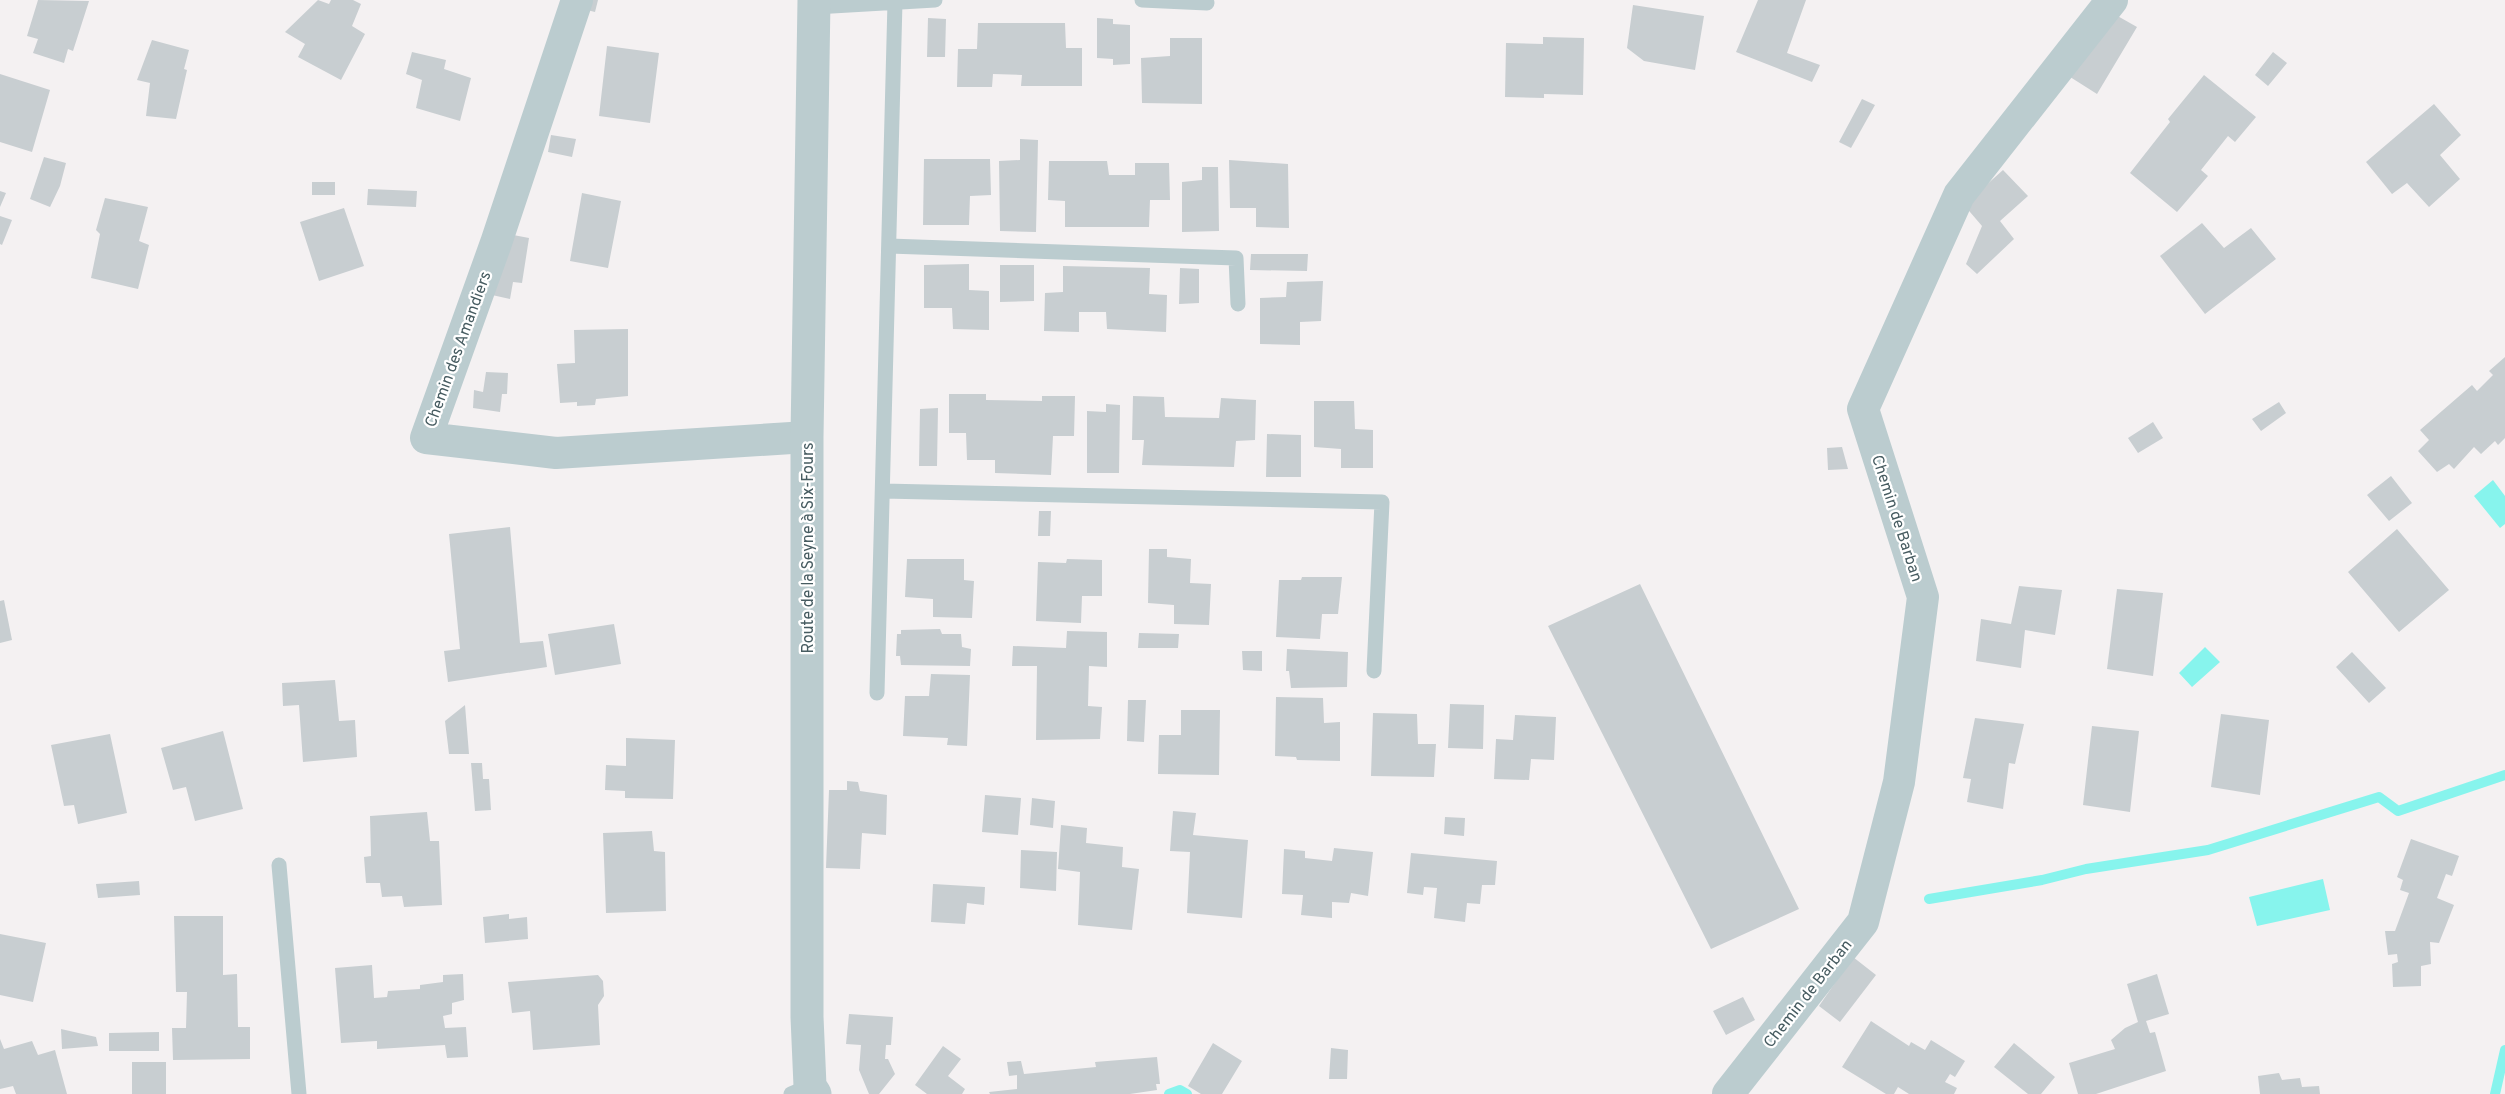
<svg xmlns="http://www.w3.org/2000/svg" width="2505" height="1094" viewBox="0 0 2505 1094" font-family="Overpass,sans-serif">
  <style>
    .water { fill: #87f4ed }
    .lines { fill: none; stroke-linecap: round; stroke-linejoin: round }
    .stream { stroke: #87f4ed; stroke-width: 10 }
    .building { fill: #c8ced1 }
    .service { stroke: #bbcccf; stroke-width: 15 }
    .minor { stroke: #bbcccf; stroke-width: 32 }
    .tertiary { stroke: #bbcccf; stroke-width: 33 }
    .labels { text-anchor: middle; stroke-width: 4.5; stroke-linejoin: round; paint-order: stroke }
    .street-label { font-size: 16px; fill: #475c61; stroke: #fff }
  </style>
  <rect width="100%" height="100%" fill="#f4f1f2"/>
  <path class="water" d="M2493,480L2505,496V524L2500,528L2474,496Z
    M2205,647L2220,662L2192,687L2179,673Z
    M2323,879L2330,910L2257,926L2249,897Z"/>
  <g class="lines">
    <path class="stream" d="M1929,899L2042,880L2086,869L2208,850L2379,797L2398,811L2505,775
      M1169,1094L1180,1090L1187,1094
      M2495,1094L2505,1050"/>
  </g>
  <path class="building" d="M38,0L89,1L73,51L68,49L64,63L33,53L38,39L27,36Z
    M318,0L329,4L331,0H353L361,4L352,26L365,34L341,80L298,57L305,44L285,32Z
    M585,0H598L595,12L583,9Z
    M1758,0H1806L1787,53L1820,65L1812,82L1736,52Z
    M1633,5L1704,16L1695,70L1644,61L1627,48Z
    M2107,10L2137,27L2097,94L2067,75Z
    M928,18L946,19L945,57H927Z
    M1097,18L1113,19V24L1130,25V64L1113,65V59L1097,58Z
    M978,23H1065L1066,48H1082V86H1021L1022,75L993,74L992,87H957L958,49H977Z
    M1543,37L1584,38L1583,95L1544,94V98L1505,97L1506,43L1543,44Z
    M1170,38H1202V104L1142,103L1141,58L1170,56Z
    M152,40L189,50L184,69L187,70L176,119L146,116L150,83L137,80Z
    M607,46L659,53L650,123L599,116Z
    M412,52L446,60L444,69L471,78L460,121L416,108L422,80L406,74Z
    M2273,52L2287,63L2268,86L2255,75Z
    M0,74L50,90L32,152L0,142Z
    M2204,75L2256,117L2235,142L2228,136L2201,170L2208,176L2177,212L2130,173L2170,122L2168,119Z
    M1862,99L1875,105L1851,148L1839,142Z
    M2434,104L2461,135L2440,155L2460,179L2429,207L2407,183L2392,194L2366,162Z
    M551,135L576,139L572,157L548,152Z
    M1020,139L1038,140L1036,232L1000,231L999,161L1020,160Z
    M44,157L66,163L60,186L50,207L30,199Z
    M924,159H990L991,195L970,196L969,225H923Z
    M1229,160L1288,164L1289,228L1256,227V208H1230Z
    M1049,161H1107L1109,175H1135V163H1169L1170,200H1150L1149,227H1065V201L1048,200Z
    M1202,167H1218L1219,231L1182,232V182L1202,180Z
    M2003,170L2028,196L2000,221L2014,239L1977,274L1966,264L1982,226L1964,205Z
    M312,182H335V195H312Z
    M368,189L417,191L416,207L367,205Z
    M0,191L6,193L0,207Z
    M582,193L621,201L608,268L570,261Z
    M105,198L148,207L139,241L149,245L138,289L91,278L100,234L96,230Z
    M344,208L364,266L319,281L300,222Z
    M0,216L12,220L2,245L0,244Z
    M2202,223L2224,248L2251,228L2276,259L2205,314L2160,256Z
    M508,234L529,238L522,283L513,282L510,299L492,295Z
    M1251,254H1308L1307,271L1250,270Z
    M969,264V290L989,291V330L953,329L952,308H924V265Z
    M1000,265H1034V301L1000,302Z
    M1063,266L1150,268L1149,294L1167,295L1166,332L1107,329L1106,312H1079V332L1044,331L1045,293L1063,292Z
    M1180,268L1199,269V303L1179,304Z
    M1323,281L1321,321L1300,322V345L1260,344V298L1286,297L1287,282Z
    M628,329V396L596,399L595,405L577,406V402L560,403L557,364L575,363L574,330Z
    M2505,357V438L2498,445L2495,441L2481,454L2474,447L2454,469L2449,464L2437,472L2418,451L2429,440L2420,430L2472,385L2477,391L2493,375L2489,371Z
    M486,372L508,373L507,394H502L500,412L473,408L474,390L483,392Z
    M949,394H986V400L1042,401V396H1075L1074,436H1053L1051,475L995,473V460H967L966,433H949Z
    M1133,396L1164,397L1165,417L1219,418L1221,398L1256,400L1255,440L1236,441L1234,467L1142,465L1144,440H1132Z
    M1314,401H1354L1355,429L1373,430V468H1341V449L1314,447Z
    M2279,402L2286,413L2261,431L2252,419Z
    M1106,404L1120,405L1119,473H1087V411L1106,412Z
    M938,408L937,466H919L920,409Z
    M2153,422L2163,438L2138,453L2128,438Z
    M1267,434L1301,435V477H1266Z
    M1842,447L1848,469L1828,470L1827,448Z
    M2391,476L2412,503L2389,521L2367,495Z
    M1039,511H1051L1050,536H1038Z
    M510,527L520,643L543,641L547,667L448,682L444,651L460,649L449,534Z
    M2397,529L2449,590L2399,632L2348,572Z
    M1149,549H1167V557L1191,559L1190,583L1211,584L1209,625L1174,624V605L1148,603Z
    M907,559H964V580L974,581L972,618L933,617V599L905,597Z
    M1067,559L1102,560V596H1082L1081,623L1036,621L1038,562L1066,563Z
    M1302,577H1342L1338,614H1322L1320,639L1276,637L1279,580H1301Z
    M1640,584L1799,909L1711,949L1548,626Z
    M2019,586L2062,590L2055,635L2025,630L2021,668L1976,661L1981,619L2011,624Z
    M2117,589L2163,593L2153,676L2107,669Z
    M4,600L12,640L0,643V601Z
    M614,624L621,664L555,675L548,634Z
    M940,629L942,634H961L962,647L971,649L970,666L901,665L900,656H896L897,634H901V630Z
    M1067,631L1107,632V667L1089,666L1088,706L1102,707L1100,739L1036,740L1037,666H1012L1013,646L1066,648Z
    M1139,633L1179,634L1178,648H1138Z
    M1287,649L1348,652L1347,687L1291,688L1289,671H1286Z
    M1242,651H1262V671L1243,670Z
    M2352,652L2386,688L2369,703L2336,667Z
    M931,674L970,675L967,746L947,745L948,738L903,736L905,696H929Z
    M335,680L339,721L355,720L357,757L303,762L299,705L283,706L282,683Z
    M1276,697L1323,698L1324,723L1340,722V761L1297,760L1296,757L1275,756Z
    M1128,700H1146L1144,742L1127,741Z
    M1450,704L1484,705L1483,749L1448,748Z
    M465,705L469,754H449L445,721Z
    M1181,710H1220L1219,775L1158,774L1159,735H1181Z
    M1373,713L1417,714L1418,744H1436L1434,777L1371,776Z
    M2221,714L2269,720L2260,795L2211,787Z
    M1515,715L1556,717L1554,760L1531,759L1529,780L1494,779L1496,739L1513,740Z
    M1975,718L2024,724L2015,764L2009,763L2003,809L1967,802L1971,779L1963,778Z
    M2092,726L2139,731L2130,812L2083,805Z
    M223,731L243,809L195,821L186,787L173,790L161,748Z
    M110,734L127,813L78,824L74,805L64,806L51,745Z
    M626,738L675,740L673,799L625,798V791L605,790L606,765L626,766Z
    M471,763H482L483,779H489L491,810L475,811Z
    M847,781L858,782L860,791L887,795L886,835L862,833L860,869L826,868L829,790H847Z
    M985,795L1021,798L1018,835L982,832Z
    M1032,798L1055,801L1053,828L1030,825Z
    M1173,811L1196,813L1193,835L1248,840L1242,918L1187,913L1190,852L1170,851Z
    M427,812L430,841H439L442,905L404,907L402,896L382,897L380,883H366L364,857L371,856L370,816Z
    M1445,817L1465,818L1464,836L1444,834Z
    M1061,825L1087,828L1086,843L1123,847L1122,867L1139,869L1132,930L1078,925L1080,872L1058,869Z
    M652,831L654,851L665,852L666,911L606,913L603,833Z
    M2411,839L2459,856L2452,876L2446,874L2437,898L2454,905L2439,943L2430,942L2431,964L2421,966V986L2393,987L2392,964L2398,962L2397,954L2388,955L2385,931H2395L2409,893L2400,890L2403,880L2397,877Z
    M1334,848L1373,852L1368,896L1351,893L1349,903L1332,902V918L1301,915L1303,895L1282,894L1284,849L1305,851V858L1332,861Z
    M1021,850L1057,852L1056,891L1020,888Z
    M1411,853L1497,861L1495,885H1482L1480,904L1467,903L1465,922L1434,918L1437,888L1424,887L1423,895L1407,893Z
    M139,881L140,895L98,898L96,884Z
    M933,884L985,887L984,905L967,903L965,924L931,922Z
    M509,914V919L527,917L528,939L485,943L483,917Z
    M174,916H223V975L237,974L238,1027H250V1059L173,1060L172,1028H186L187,992H176Z
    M0,934L46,943L33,1002L0,995Z
    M1853,957L1876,975L1840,1022L1819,1006Z
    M372,965L374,998L387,997L388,991L420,989V985L443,982V975L463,974L464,1000L452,1003V1014L443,1016L445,1028L466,1027L468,1057L447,1058L445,1045L377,1049V1041L341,1043L335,968Z
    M2157,974L2169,1014L2146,1021L2150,1033L2155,1032L2166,1071L2096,1094H2078L2069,1063L2115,1049L2111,1040L2125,1028L2138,1022L2127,984Z
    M598,975L603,981L604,996L598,1005L600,1045L533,1050L530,1011L512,1013L508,982Z
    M1743,997L1755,1020L1726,1035L1713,1011Z
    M849,1014L893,1017L891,1045H886L885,1059H888L895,1074L879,1094H869L859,1070L861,1045L846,1044Z
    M1871,1021L1909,1046L1911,1042L1925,1050L1931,1040L1965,1061L1955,1077L1950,1074L1945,1082L1957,1088L1954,1094H1909L1898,1087L1894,1094H1886L1842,1067Z
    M61,1029L96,1037L98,1046L62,1049Z
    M159,1032V1051H109V1033Z
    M0,1039L4,1049L32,1041L38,1055L55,1050L67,1094H16L13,1086L0,1089Z
    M1213,1043L1242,1061L1222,1094H1201L1188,1086Z
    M2014,1043L2055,1077L2041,1094H2028L1994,1067Z
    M943,1046L961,1059L948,1076L965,1089L962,1094H927L915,1085Z
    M1331,1048L1348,1050L1347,1079H1329Z
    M1157,1057L1160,1084H1156L1157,1090L1130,1094H990L989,1092L1017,1089V1075L1009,1076L1007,1062L1021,1061L1024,1074L1096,1067L1095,1062Z
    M132,1062H166V1094H132Z
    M2279,1073L2282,1080L2300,1078L2302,1087L2319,1086L2320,1094H2260L2258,1076Z"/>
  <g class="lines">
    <path class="service" d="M1142,0L1207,3
      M815,7L935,0
      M889,246L1236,258L1238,304
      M883,491L1382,502L1374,671
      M877,693L895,2
      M279,865L299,1094
      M791,1094L810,1086"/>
    <path class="minor" d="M577,0L496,243L426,438L556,453L807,437
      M1728,1094L1863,922L1899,782L1923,597L1863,409L1959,195L2112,0"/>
    <path class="tertiary" d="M814,0L807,437V1017L810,1086L815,1094"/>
  </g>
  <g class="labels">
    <g class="street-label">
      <text transform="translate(457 349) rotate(-70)" y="6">Chemin des Amandiers</text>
      <text transform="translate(1898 518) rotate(72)" y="6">Chemin de Barban</text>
      <text transform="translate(807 548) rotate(-90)" y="6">Route de la Seyne à Six-Fours</text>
      <text transform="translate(1807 993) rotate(-52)" y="6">Chemin de Barban</text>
    </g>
  </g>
</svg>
